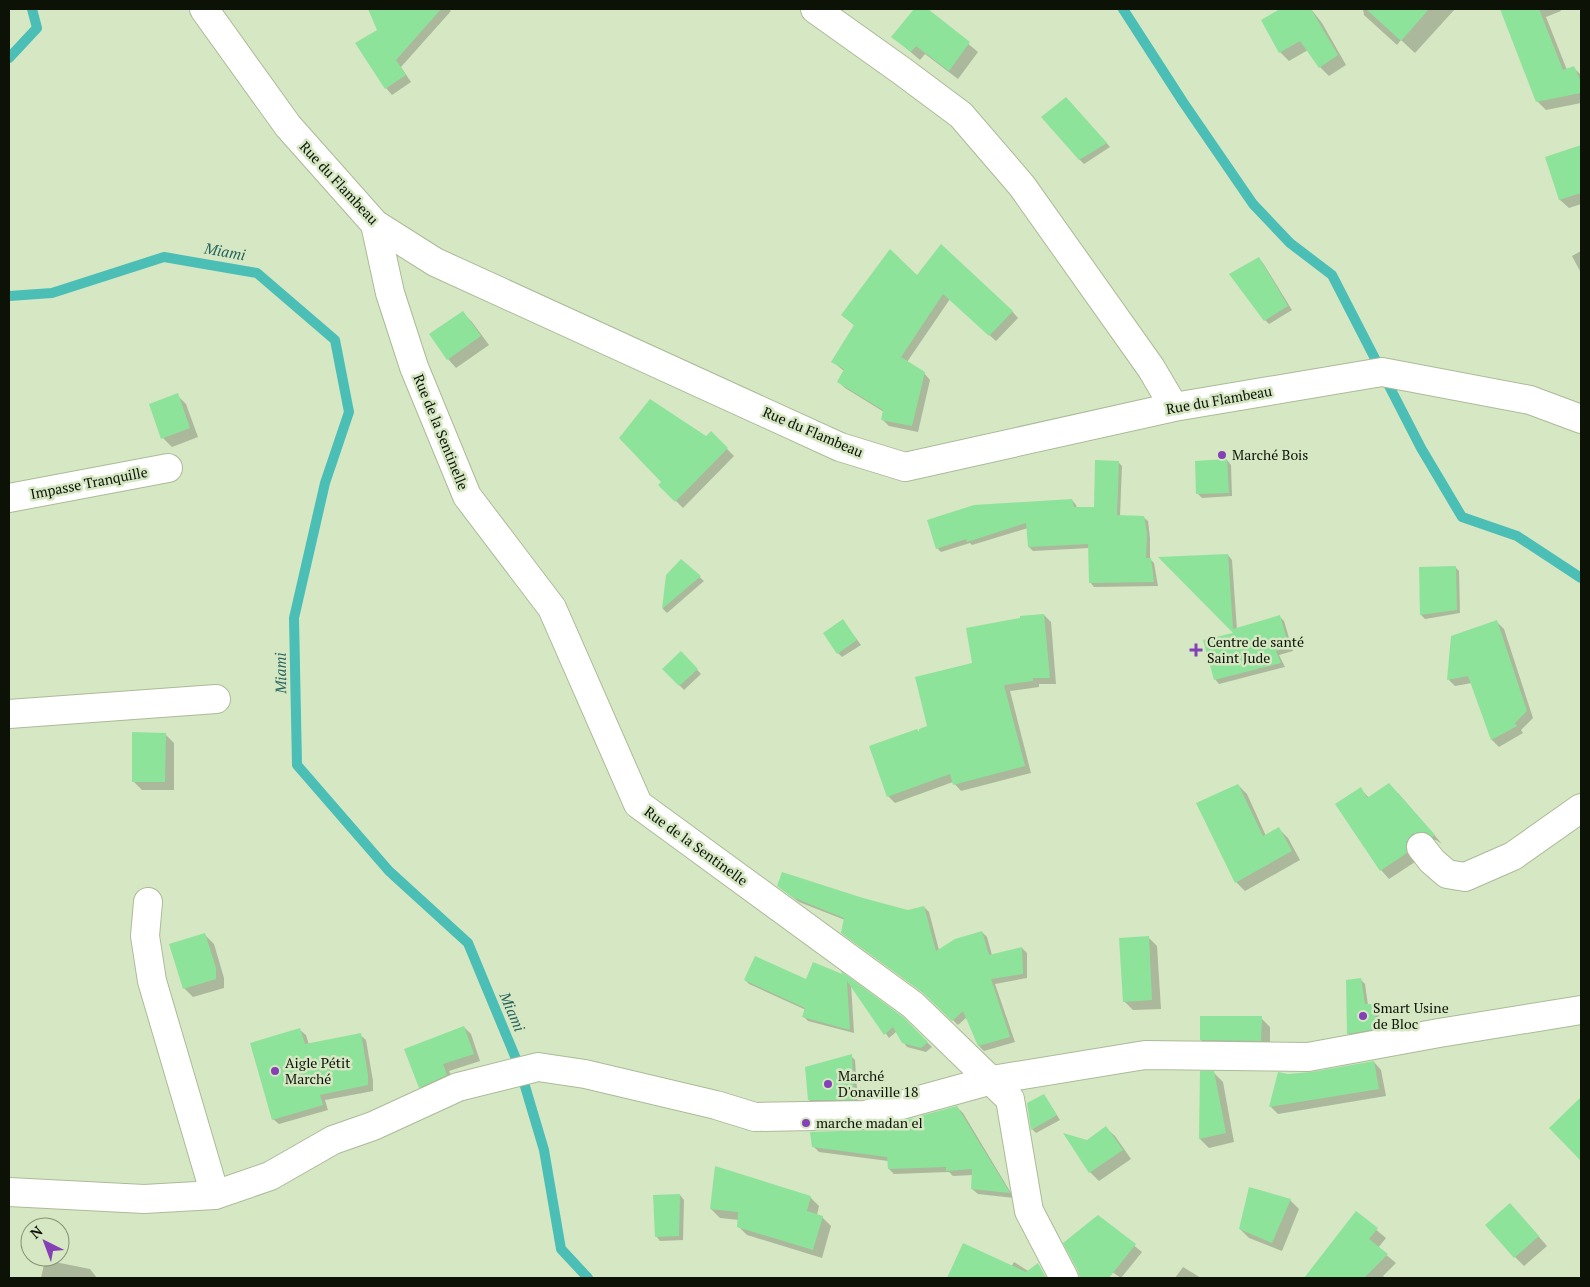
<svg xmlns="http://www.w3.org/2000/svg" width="1590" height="1287" viewBox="0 0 1590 1287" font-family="'PT Serif',serif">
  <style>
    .shadow { fill: #0003 }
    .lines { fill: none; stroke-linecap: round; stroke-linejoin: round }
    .stream { stroke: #4bbeb5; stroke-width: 10 }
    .building { fill: #8ee39b }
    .minor-casing { stroke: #abbb98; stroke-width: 30 }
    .minor { stroke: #fff; stroke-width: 28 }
    .poi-dot { fill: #8440b4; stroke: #d6e7c3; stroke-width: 2 }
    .labels { text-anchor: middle; stroke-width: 5; stroke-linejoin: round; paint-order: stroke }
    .street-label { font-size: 14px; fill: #0c1206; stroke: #d6e7c3 }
    .poi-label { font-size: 14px; fill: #0c1206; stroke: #d6e7c3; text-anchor: start }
    .water-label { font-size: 15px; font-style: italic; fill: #25635e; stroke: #d6e7c3 }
  </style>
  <rect width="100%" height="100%" fill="#d6e7c3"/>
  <path class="shadow" d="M369,9H448L451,11L401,67L411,82L392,95L386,88L357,44L378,30Z
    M916,9H926L978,52L958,79L925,54L920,60L893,37Z
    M1283,9H1311L1322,23L1346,65L1329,76L1320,67L1308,50L1289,61L1280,52L1263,20Z
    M1363,9H1455L1415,53L1401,40L1397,45L1364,15Z
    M1501,9H1560L1561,11L1546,17L1567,70L1574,68L1581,75V103L1546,110L1537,101Z
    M1070,102L1110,147L1084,164L1076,156Z
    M1581,146V204L1569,208L1560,200L1546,158Z
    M1581,251V273L1572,256Z
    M1259,259L1263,263L1292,310L1269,324L1265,320Z
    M917,277L1012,311L1018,318L996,341L950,299L907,362L924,373L930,380L918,432L889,426L882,419L884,412L845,388L838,381L844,371L833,362L855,326L842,315Z
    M463,313L472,322L489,345L456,368L448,359Z
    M177,395L186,404L198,437L172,447L163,438Z
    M711,433L734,456L683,508L660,485Z
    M1227,460L1231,465L1232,496L1202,498L1198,494Z
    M1118,462L1122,466L1120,516L1143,517L1148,521L1150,538V559L1154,563L1158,586L1094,587L1090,582L1089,548L1033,551L1029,547L1028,528L972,545L970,543L941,552L937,548L1072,500L1076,505L1077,508H1095Z
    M1228,555L1232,560L1237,630L1280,617L1284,621L1293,651L1279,655L1285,667L1219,684L1215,679L1236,634L1161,559Z
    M681,561L704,581L667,613L663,609L668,575Z
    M1455,567L1459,571L1460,613L1425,619L1421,615Z
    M1044,615L1051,622L1056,684H1039V687L1010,691L1031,773L961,791L953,782L895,803L888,796L921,735L929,726L974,664L1021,619Z
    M843,621L861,645L842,657L838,653Z
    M1497,622L1504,629L1533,718L1521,730L1523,733L1499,747L1492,740L1472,683L1455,686L1448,679Z
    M681,653L701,674L684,690L664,669Z
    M165,734L174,743V790H142L133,781Z
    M1238,785L1247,794L1266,836L1279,829L1288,838L1300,860L1245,891L1236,882Z
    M1361,789L1369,798L1398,793L1442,844L1436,840H1428L1414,858L1415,862L1389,879L1381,870Z
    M778,886L863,899L908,911L924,907L929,912L939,950L982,932L987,937L992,955L1022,948L1027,953V978L995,984L1015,1042L984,1051L979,1046L967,1017L958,1025L929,997L848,938L842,933L845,920L799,902Z
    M205,935L214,944L224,978V988L193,997L184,988Z
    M1148,937L1157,946L1161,1009L1133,1010L1124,1001Z
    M846,977L902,1018L932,1047L926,1052L907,1047L896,1032L889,1038L851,984L854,1033L808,1021L804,1017L806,1010L749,984L745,980L806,981Z
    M1361,980L1365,984L1368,1005H1375L1379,1009L1380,1032L1352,1038L1348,1033Z
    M1261,1018L1270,1027V1049H1210L1201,1040Z
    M464,1027L471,1034L480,1061L449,1071L454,1082L428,1094L420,1087Z
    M300,1030L306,1035L309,1045L360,1035L366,1040L373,1081V1091L325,1100L328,1110L279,1124L273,1119Z
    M851,1056L855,1060L858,1103L813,1104L809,1100Z
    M1374,1062L1381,1070L1386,1096L1278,1114L1271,1107L1288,1075L1311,1074Z
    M1201,1073H1214L1223,1082L1234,1142L1209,1148L1200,1139Z
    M1047,1100L1060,1120L1036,1133L1032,1129Z
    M1580,1100L1581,1101V1159L1551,1128Z
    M957,1107L963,1113L1014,1198L978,1194L972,1189L973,1175L953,1176L949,1172L894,1174L889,1169L888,1161L819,1152L813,1146L923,1119Z
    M1106,1128L1115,1136L1131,1159L1099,1181L1090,1172L1087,1141Z
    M680,1195L684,1200L683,1240L660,1241L656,1236Z
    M810,1197L819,1206L817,1215L822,1217L831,1226L822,1258L747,1235L738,1226L739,1220L720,1218L711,1209Z
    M1290,1200L1299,1209L1282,1251L1249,1238L1240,1229Z
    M1356,1213L1386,1238L1378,1248L1396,1263L1383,1276L1385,1278H1323L1313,1268Z
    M1518,1213L1547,1246L1524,1266L1515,1257Z
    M1098,1217L1142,1252L1121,1278L1102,1265Z
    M45,1260L90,1269L97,1278H41Z
    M1014,1262L1039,1278H956L951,1273L1011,1267Z
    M1183,1267L1201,1278H1175Z"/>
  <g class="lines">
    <path class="stream" d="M1123,9L1183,102L1253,204L1290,243L1332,275L1421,448L1462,517L1517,536L1581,578
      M9,58L37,28L32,9
      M9,296L52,293L164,257L257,273L335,340L349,412L325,483L294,618L297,765L389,871L468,943L519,1066L544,1150L561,1249L588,1278"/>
  </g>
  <path class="building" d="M368,9H441L396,60L406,75L385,89L355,43L377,30Z
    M914,9H928L970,42L949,71L916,46L911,52L891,37Z
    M1280,9H1311L1338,55L1319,68L1300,41L1279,53L1261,20Z
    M1366,9H1429L1401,41Z
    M1500,9H1539L1563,70L1574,66L1581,82V93L1536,102Z
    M1066,97L1107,143L1079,160L1041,117Z
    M1581,145V193L1559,200L1545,157Z
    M941,244L1013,311L989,336L943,294L901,357L925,372L912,426L881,420L883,410L837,382L844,369L831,362L854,325L841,315L890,249L917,275Z
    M1259,257L1288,306L1264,321L1229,274Z
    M463,311L481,336L447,360L429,334Z
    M178,393L190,428L161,439L149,404Z
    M650,399L706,436L711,431L728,448L675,502L658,485L661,482L619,438Z
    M1227,459L1229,493L1196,494L1195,461Z
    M1095,460L1119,461L1117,515L1144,516L1147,533L1146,558H1151L1154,582L1089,583L1088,544L1028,547L1026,523L967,542L966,539L936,549L927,520L974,505L1072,499L1074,507H1094Z
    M1228,554L1233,629L1280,615L1289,647L1276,651L1281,663L1214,680L1203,640L1233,633L1158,557Z
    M681,559L701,576L662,609L666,575Z
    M1456,566L1457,610L1420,615L1419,567Z
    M1044,614L1050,678H1033V681L1004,685L1025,766L953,785L950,774L887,797L869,746L917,729L919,732V729L927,726L915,677L972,663L966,628L1020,618V616Z
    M843,619L857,640L837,654L823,633Z
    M1497,620L1527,711L1515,723L1517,726L1491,740L1468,676L1447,680L1451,636Z
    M681,651L698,669L679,686L662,669Z
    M132,732L166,733L165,782H132Z
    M1389,783L1435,835L1432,837L1426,832H1419L1412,834L1406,842V849L1407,853L1380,871L1335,804L1361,787L1367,798Z
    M1238,784L1263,836L1279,827L1292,851L1235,883L1196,803Z
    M782,872L863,898L908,910L924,906L936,951L955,939L982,931L989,955L1022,947L1023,974L991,979L1010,1037L978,1046L963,1011L952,1021L922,992L841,933L844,918L792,897L777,886Z
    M205,933L216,968V979L183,989L169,944Z
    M1149,936L1152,1000L1123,1002L1119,938Z
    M755,956L806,979L813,962L842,974L841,971L903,1017L928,1042L921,1048L902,1043L893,1027L884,1035L847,981L850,1030L802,1017L805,1008L744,980Z
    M1361,978L1365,1004H1375L1376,1029L1347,1034L1346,980Z
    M1200,1016H1262L1261,1041L1200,1040Z
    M464,1026L474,1054L443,1064L447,1075L419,1088L404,1049Z
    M300,1028L305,1044L361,1033L368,1075V1085L320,1095L323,1105L272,1120L250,1043Z
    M852,1054L854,1100H808L805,1067Z
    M1374,1061L1379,1089L1269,1107L1278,1072L1288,1074L1311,1072Z
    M1200,1071H1214L1226,1133L1199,1139Z
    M1044,1094L1057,1115L1031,1130L1027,1103Z
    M1581,1097V1161L1549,1128Z
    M957,1106L1010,1193L971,1189L972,1169L946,1171V1167L888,1169L887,1157L812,1147L810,1132L869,1130L910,1119L921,1118L920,1116Z
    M1106,1126L1123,1150L1089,1173L1063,1133L1087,1140Z
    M715,1166L811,1196L807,1211L823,1216L813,1250L737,1227L738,1212L710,1209Z
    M1249,1187L1291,1199L1272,1243L1239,1229Z
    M680,1194L679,1236L655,1237L653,1195Z
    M1510,1203L1539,1236L1514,1258L1485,1225Z
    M1356,1211L1378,1228L1369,1239L1388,1254L1364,1278H1304Z
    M1098,1215L1136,1244L1109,1278H1080L1078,1271L1063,1243Z
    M963,1243L1026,1272L1038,1263L1046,1278H947Z"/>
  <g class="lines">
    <g class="minor-casing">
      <path id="minor" d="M204,9L288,126L375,224L435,262L840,447L905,467L1174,407L1382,372L1530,400L1581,419
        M815,9L902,71L961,115L1022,186L1151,368L1174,407
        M375,224L390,293L414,367L467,496L552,608L638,804L913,1005L1010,1099L1029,1211L1064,1278
        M9,498L168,468
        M9,714L216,699
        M1421,847L1432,861L1447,874L1465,877L1513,856L1581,808
        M148,902L145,936L152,981L215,1195
        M9,1192L144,1199L215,1195L270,1176L333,1140L373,1126L458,1087L538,1067L585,1074L716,1105L755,1117L865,1115L992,1080L1145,1055L1308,1057L1439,1033L1581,1010"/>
    </g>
    <use href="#minor" class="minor"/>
  </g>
  <g class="poi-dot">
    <circle cx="1222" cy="455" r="5"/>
    <path d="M1193.5 642.5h5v5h5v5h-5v5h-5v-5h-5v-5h5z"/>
    <circle cx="1363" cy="1016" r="5"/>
    <circle cx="275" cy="1071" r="5"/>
    <circle cx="828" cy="1084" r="5"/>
    <circle cx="806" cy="1123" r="5"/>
  </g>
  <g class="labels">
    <g class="street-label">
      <text transform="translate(339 183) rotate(47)" y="5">Rue du Flambeau</text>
      <text transform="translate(1219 400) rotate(-10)" y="5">Rue du Flambeau</text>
      <text transform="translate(441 432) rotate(68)" y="5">Rue de la Sentinelle</text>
      <text transform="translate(813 432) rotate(23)" y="5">Rue du Flambeau</text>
      <text transform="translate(89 483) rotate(-11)" y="5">Impasse Tranquille</text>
      <text transform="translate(696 846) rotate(36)" y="5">Rue de la Sentinelle</text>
    </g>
    <g class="poi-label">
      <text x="1232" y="460">Marché Bois</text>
      <text x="1207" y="647">Centre de santé<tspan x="1207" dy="16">Saint Jude</tspan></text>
      <text x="1373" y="1013">Smart Usine<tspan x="1373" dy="16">de Bloc</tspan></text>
      <text x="285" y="1068">Aigle Pétit<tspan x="285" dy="16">Marché</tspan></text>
      <text x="838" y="1081">Marché<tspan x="838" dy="16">D'onaville 18</tspan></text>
      <text x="816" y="1128">marche madan el</text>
    </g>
    <g class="water-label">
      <text transform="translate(225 252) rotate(10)" y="5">Miami</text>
      <text transform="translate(281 673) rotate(-91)" y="5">Miami</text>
      <text transform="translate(512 1012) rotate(67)" y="5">Miami</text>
    </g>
  </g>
  <rect width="1590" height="1287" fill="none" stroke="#0c1206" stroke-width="20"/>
  <g transform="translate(45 1242) rotate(318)"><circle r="24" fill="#d6e7c3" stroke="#859277"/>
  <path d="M0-4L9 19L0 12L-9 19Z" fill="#8440b4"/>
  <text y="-8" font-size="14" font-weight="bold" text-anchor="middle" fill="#0c1206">N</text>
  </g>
</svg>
